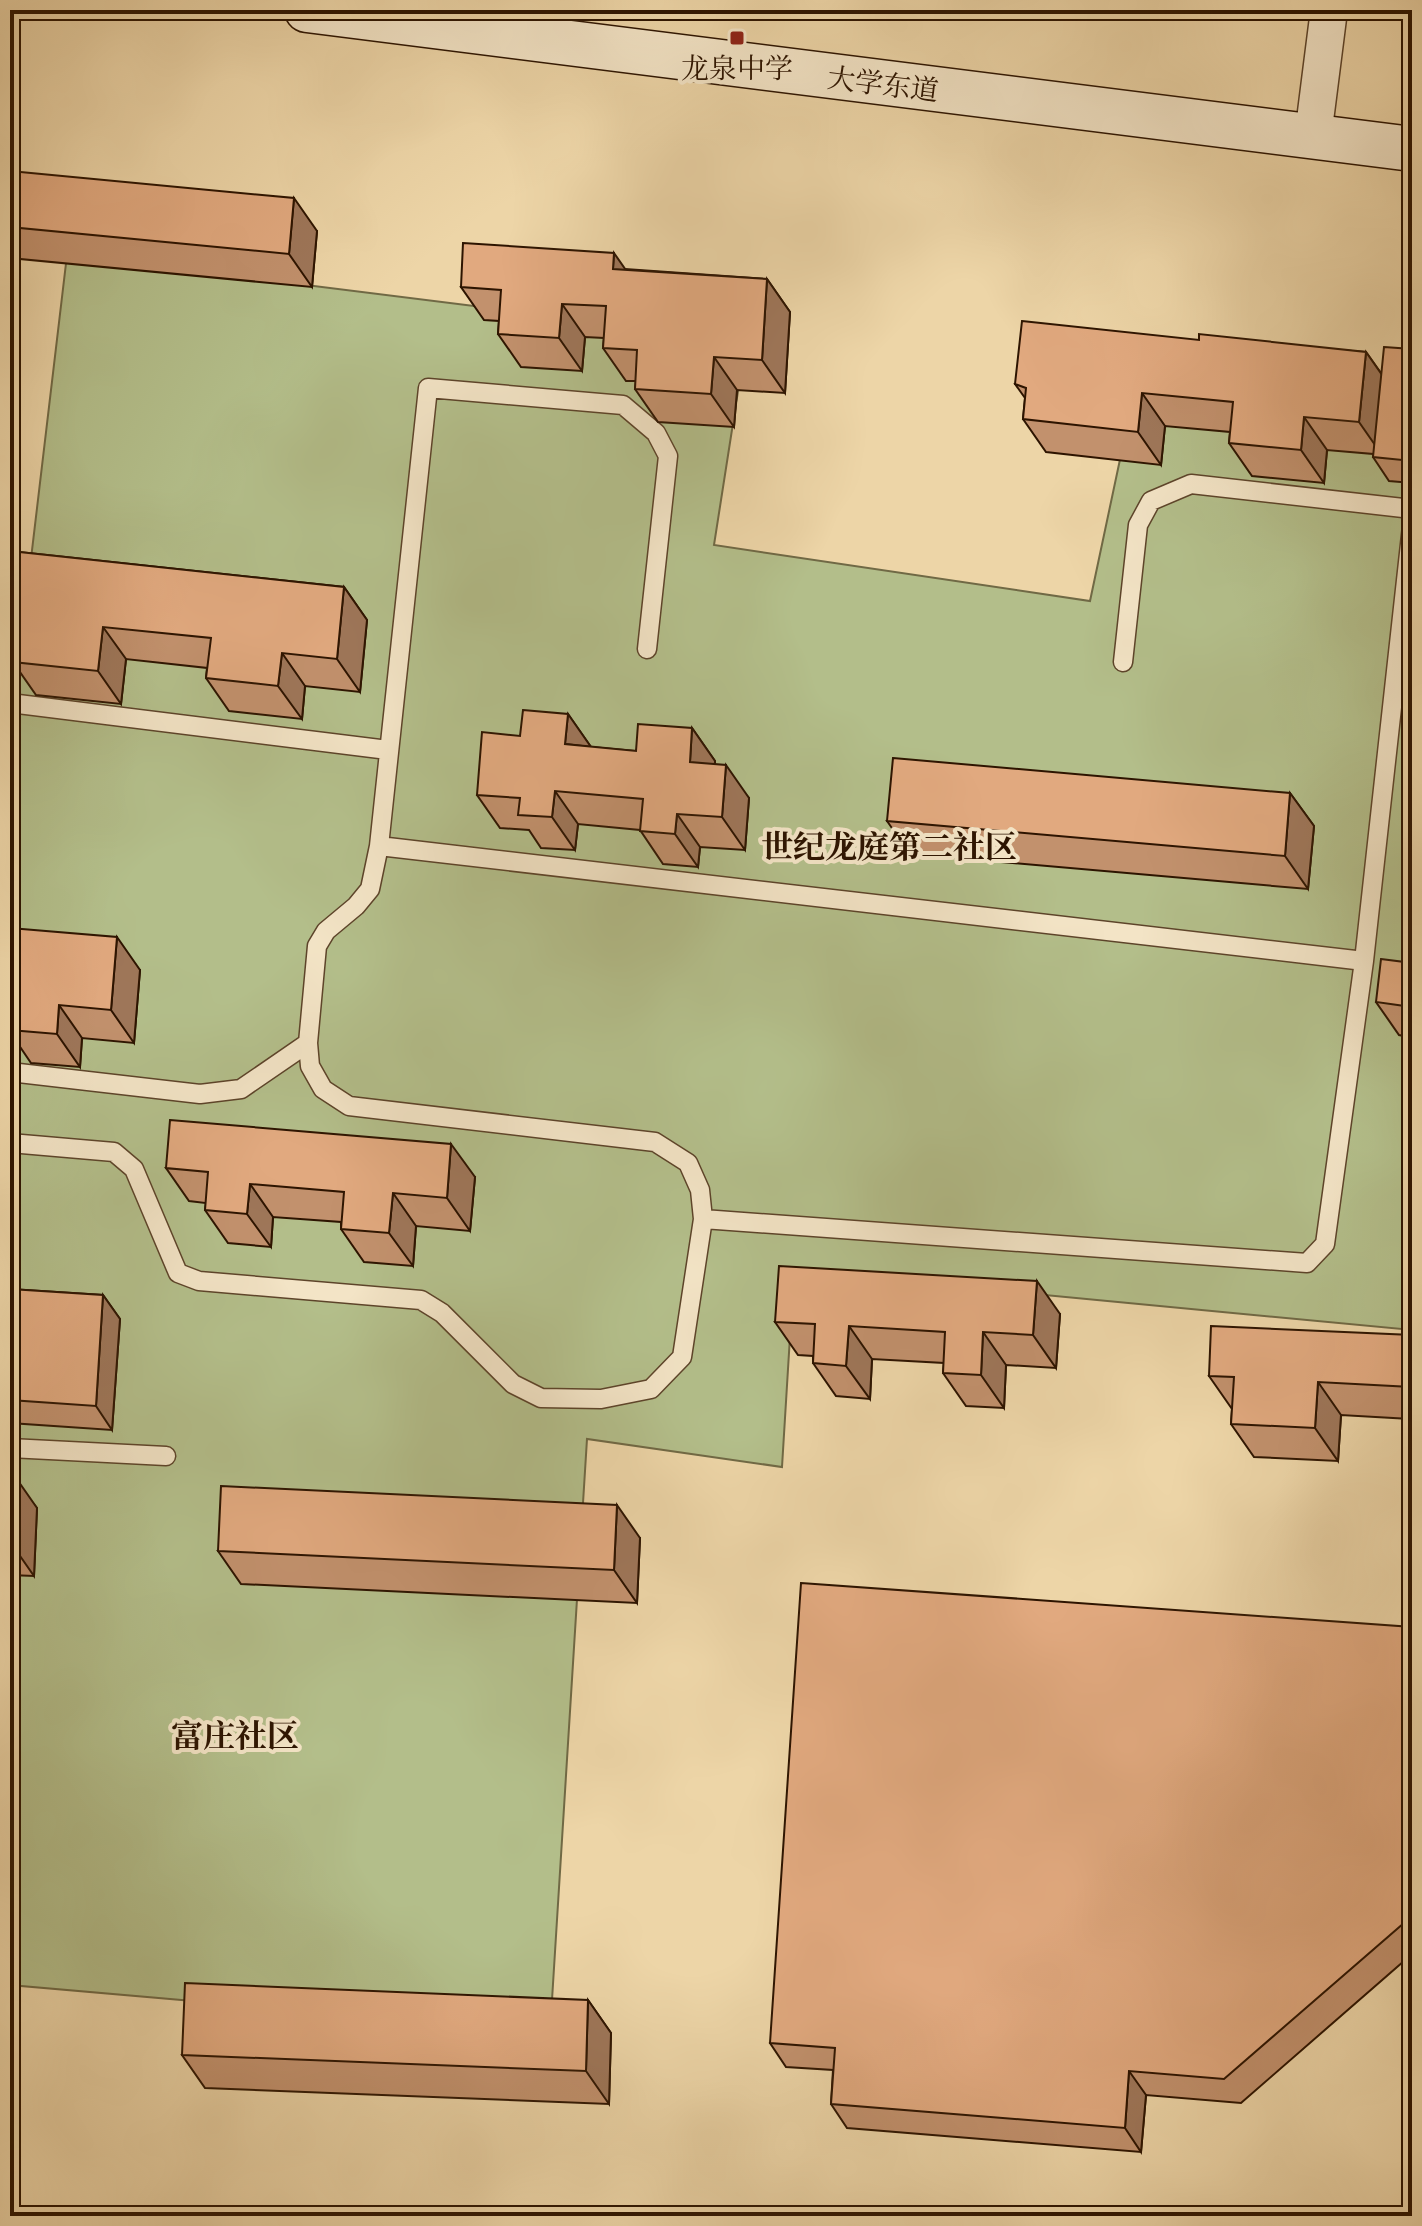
<svg xmlns="http://www.w3.org/2000/svg" width="1422" height="2226" viewBox="0 0 1422 2226" font-family="'IM FELL DW Pica','Noto Serif SC',serif">
  <style>
    .green { fill: #b3be8a; stroke: #706945; stroke-width: 2 }
    .lines { fill: none; stroke-linecap: round; stroke-linejoin: round }
    .lane-casing { stroke: #5d442a; stroke-width: 21 }
    .street-casing { stroke: #5d442a; stroke-width: 39 }
    .secondary-casing { stroke: #2d1400; stroke-width: 47 }
    .lane { stroke: #f3e4c6; stroke-width: 18 }
    .street { stroke: #f3e4c6; stroke-width: 36 }
    .secondary { stroke: #f3e4c6; stroke-width: 44 }
    .wall { fill: #c2916d; stroke: #2d1400; stroke-width: 2 }
    .shaded-wall { fill: #9e7659; stroke: #2d1400; stroke-width: 2 }
    .building { fill: #e1a97f; stroke: #2d1400; stroke-width: 2 }
    .poi-dot { fill: #8f2418; stroke: #f3e4c6; stroke-width: 3 }
    .labels { text-anchor: middle; stroke-width: 8; stroke-linejoin: round; paint-order: stroke }
    .poi-label { font-size: 28px; fill: #2d1400; stroke: #f3e4c6 }
    .street-label { font-size: 28px; fill: #2d1400; stroke: #f3e4c6 }
    .quarter-label { font-size: 32px; font-weight: bold; fill: #2d1400; stroke: #f3e4c6 }
  </style>
  <rect width="100%" height="100%" fill="#edd5a7"/>
  <filter id="stains"><feTurbulence type="fractalNoise" baseFrequency=".0025" numOctaves="4"/><feColorMatrix values="0 0 0 0 .2 0 0 0 0 .09 0 0 0 0 .02 0 0 0 .5 -.17"/></filter>
  <radialGradient id="worn" r=".72"><stop offset=".6" stop-color="#630" stop-opacity="0"/><stop offset="1" stop-color="#630" stop-opacity=".3"/></radialGradient>
  <path class="green" d="M67,255L746,340L714,545L1090,601L1136,384L1412,439V1330L794,1271L782,1467L587,1439L550,2032L10,1985V660H19Z"/>
  <g class="lines">
    <g class="lane-casing">
      <path id="lane" d="M1123,662L1138,525L1151,501L1191,484L1412,509
        M10,703L388,750
        M379,846L1364,961
        M10,1072L200,1094L241,1089L308,1043
        M10,1143L114,1152L134,1169L178,1273L199,1281L421,1300L442,1313L513,1384L541,1398L601,1399L651,1389L682,1357L703,1219L700,1190L688,1163L655,1142L349,1106L323,1089L310,1066L308,1043L317,946L326,931L356,906L370,889L379,846L428,388L623,405L656,433L668,456L647,649
        M703,1219L1307,1263L1325,1244L1364,961L1412,526
        M10,1448L166,1456"/>
    </g>
    <g class="street-casing">
      <path id="street" d="M1313,136L1329,10"/>
    </g>
    <g class="secondary-casing">
      <path id="secondary" d="M307,10L1412,149"/>
    </g>
    <use href="#lane" class="lane"/>
    <use href="#street" class="street"/>
    <use href="#secondary" class="secondary"/>
  </g>
  <path class="wall" d="M10,171L317,231L312,287L10,258Z
    M625,269L767,279L790,312L785,393L737,390L734,427L658,422L635,389L636,381H626L603,348L604,338L585,337L582,371L521,367L498,334L499,321L484,320L461,287Z
    M1199,340L1366,352L1381,373L1412,349V483L1389,481L1373,457V454L1327,450L1324,483L1252,476L1229,443L1230,432L1165,426L1161,465L1046,452L1023,419L1025,398L1015,384Z
    M10,551L344,587L367,620L360,692L305,686L302,719L229,711L206,678L207,668L126,659L121,704L36,695L13,662L14,659H10Z
    M568,714L591,747L636,751L692,728L715,761V764L749,798L745,850L700,847L698,867L663,864L640,830L578,824L575,850L541,848L529,830L500,828L477,795L520,736Z
    M1290,793L1314,826L1308,889L910,854L887,821Z
    M10,928L140,970L134,1043L82,1038L80,1067L31,1063L10,1032Z
    M1412,963V1063L1407,1056L1409,1037L1399,1035L1376,1002Z
    M166,1168L475,1177L470,1231L416,1226L413,1266L364,1262L341,1229V1222L273,1217L271,1247L228,1243L205,1210L206,1203L189,1201Z
    M10,1289L103,1295L120,1319L112,1430L10,1423Z
    M1060,1314L1056,1368L1006,1365L1004,1408L966,1406L943,1373L944,1363L872,1359L870,1399L836,1396L813,1363V1356L798,1355L775,1322Z
    M1412,1335V1438L1409,1433L1410,1419L1341,1415L1338,1461L1254,1457L1231,1424L1232,1409L1209,1376Z
    M10,1475L37,1508L34,1576L10,1575Z
    M640,1538L637,1603L241,1584L218,1551Z
    M1412,1627V1954L1241,2103L1146,2095L1141,2152L847,2128L831,2104L833,2070L786,2067L770,2043Z
    M588,2000L611,2033L609,2104L205,2088L182,2055Z"/>
  <path class="shaded-wall" d="M294,198L317,231L312,287L289,254Z
    M614,253L637,286L613,269Z
    M767,279L790,312L785,393L762,360Z
    M562,304L585,337L582,371L559,338Z
    M1366,352L1389,385L1382,455L1359,422Z
    M714,357L737,390L734,427L711,394Z
    M1142,393L1165,426L1161,465L1138,432Z
    M1304,417L1327,450L1324,483L1301,450Z
    M344,587L367,620L360,692L337,659Z
    M103,627L126,659L121,704L98,671Z
    M282,653L305,686L302,719L278,686Z
    M568,714L591,747L565,744Z
    M692,728L715,761L713,795L690,762Z
    M726,765L749,798L745,850L722,817Z
    M555,791L578,824L575,850L552,817Z
    M1290,793L1314,826L1308,889L1285,856Z
    M677,814L700,847L698,867L675,834Z
    M117,937L140,970L134,1043L111,1010Z
    M59,1005L82,1038L80,1067L57,1034Z
    M451,1144L475,1177L470,1231L447,1198Z
    M250,1184L273,1217L271,1247L247,1214Z
    M393,1193L416,1226L413,1266L389,1233Z
    M1037,1281L1060,1314L1056,1368L1033,1335Z
    M103,1295L120,1319L112,1430L96,1406Z
    M849,1326L872,1359L870,1399L846,1366Z
    M983,1332L1006,1365L1004,1408L981,1375Z
    M1318,1382L1341,1415L1338,1461L1315,1428Z
    M14,1475L37,1508L34,1576L11,1543Z
    M617,1505L640,1538L637,1603L614,1570Z
    M588,2000L611,2033L609,2104L586,2071Z
    M1129,2071L1146,2095L1141,2152L1125,2128Z"/>
  <path class="building" d="M10,171L294,198L289,254L10,227Z
    M463,243L614,253L613,269L767,279L762,360L714,357L711,394L635,389L637,350L603,348L606,306L562,304L559,338L498,334L501,290L461,287Z
    M1022,321L1199,340V334L1366,352L1359,422L1304,417L1301,450L1229,443L1233,402L1142,393L1138,432L1023,419L1026,388L1015,384Z
    M1384,347L1412,349V461L1373,457Z
    M10,551L344,587L337,659L282,653L278,686L206,678L211,638L103,627L98,671L13,662L17,629L10,628Z
    M523,710L568,714L565,744L636,751L638,724L692,728L690,762L726,765L722,817L677,814L675,834L640,831L643,799L555,791L552,817L518,815L520,798L477,795L482,732L520,736Z
    M893,758L1290,793L1285,856L887,821Z
    M10,928L117,937L111,1010L59,1005L57,1034L10,1030L11,996H10Z
    M1381,959L1412,963V1007L1376,1002Z
    M1412,1011V1056H1407Z
    M170,1120L451,1144L447,1198L393,1193L389,1233L341,1229L344,1192L250,1184L247,1214L205,1210L208,1172L166,1168Z
    M779,1266L1037,1281L1033,1335L983,1332L981,1375L943,1373L945,1332L849,1326L846,1366L813,1363L815,1324L775,1322Z
    M10,1289L103,1295L96,1406L10,1400Z
    M1211,1326L1412,1335V1433H1409L1411,1387L1318,1382L1315,1428L1231,1424L1234,1377L1209,1376Z
    M10,1475H14L11,1543H10Z
    M221,1486L617,1505L614,1570L218,1551Z
    M801,1583L1412,1627V1916L1224,2079L1129,2071L1125,2128L831,2104L835,2048L770,2043Z
    M185,1983L588,2000L586,2071L182,2055Z"/>
  <rect class="poi-dot" x="729" y="30" width="16" height="16" rx="4"/>
  <g class="labels">
    <g class="poi-label">
      <text x="737" y="78">龙泉中学</text>
    </g>
    <g class="street-label">
      <text transform="translate(883 84) rotate(7)" y="10">大学东道</text>
    </g>
    <g class="quarter-label">
      <text x="889" y="858">世纪龙庭第二社区</text>
      <text x="235" y="1747">富庄社区</text>
    </g>
  </g>
  <rect width="1422" height="2226" fill="none" stroke="#edd5a7" stroke-width="40"/>
  <rect x="12" y="12" width="1398" height="2202" fill="none" stroke="#2d1400" stroke-width="4"/>
  <rect x="20" y="20" width="1382" height="2186" fill="none" stroke="#2d1400" stroke-width="2"/>
  <rect width="100%" height="100%" filter="url(#stains)"/>
  <rect width="100%" height="100%" fill="url(#worn)"/>
</svg>
